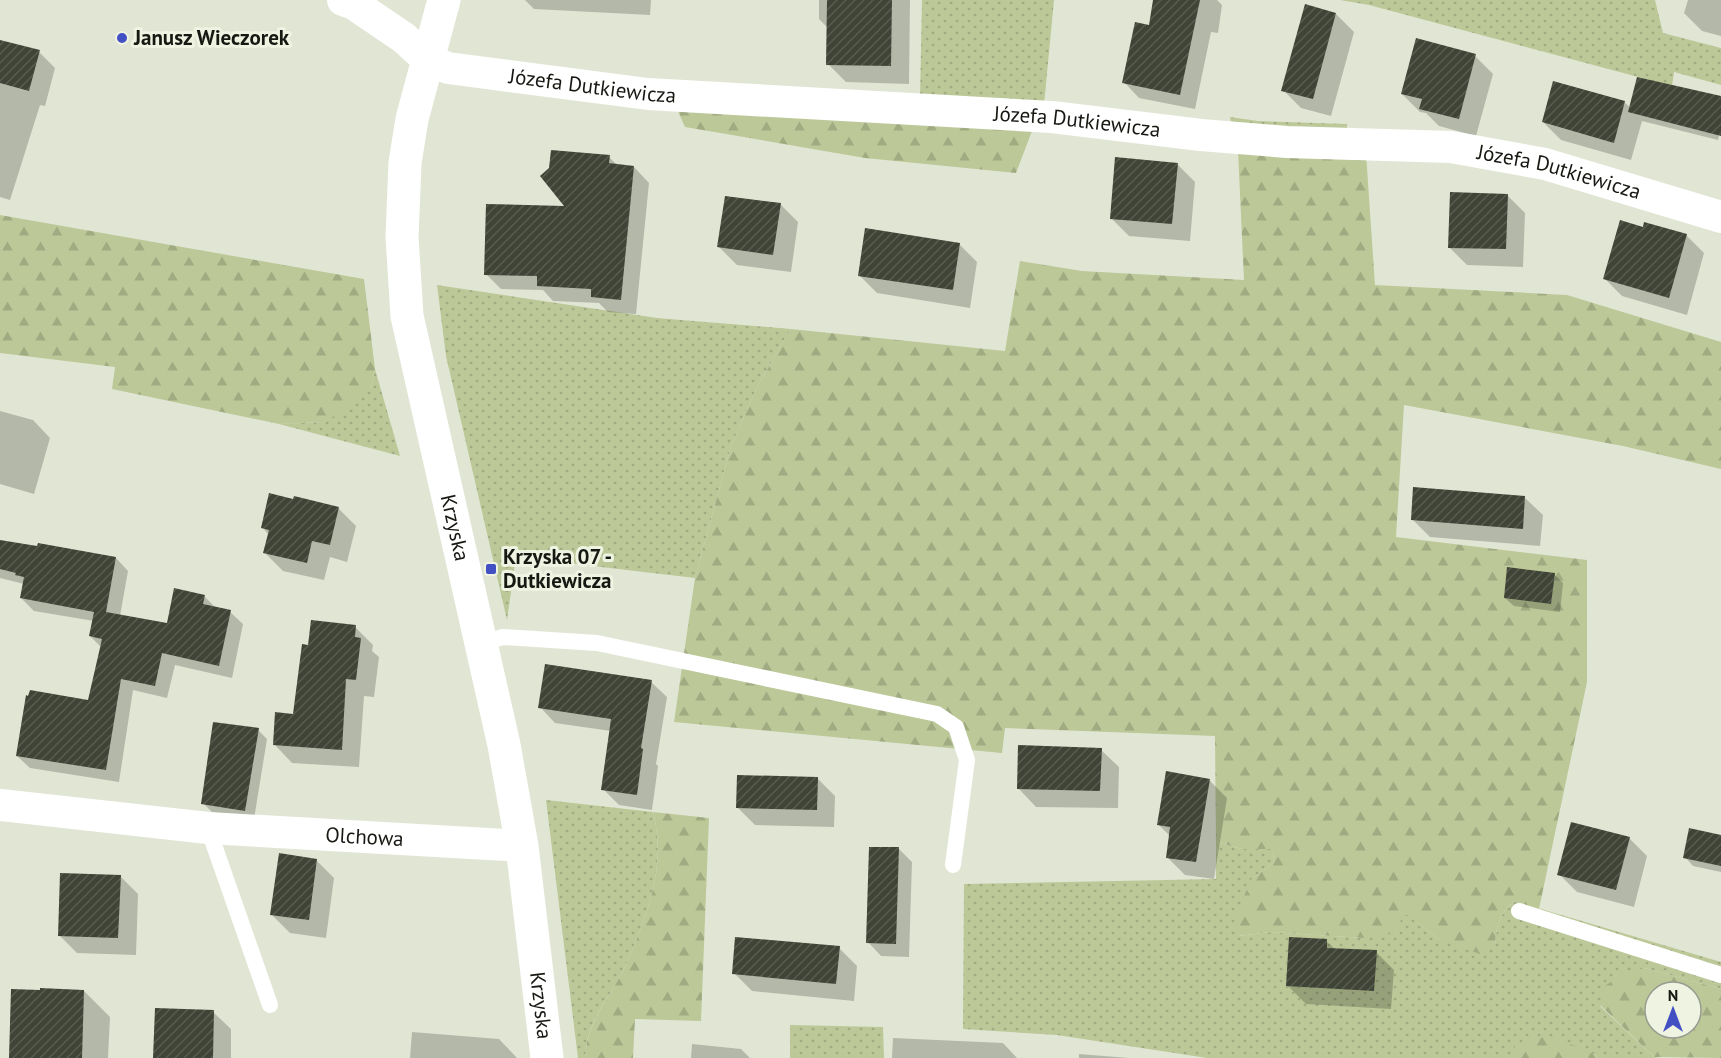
<svg xmlns="http://www.w3.org/2000/svg" width="1721" height="1058" viewBox="0 0 1721 1058" font-family="'PT Sans',sans-serif">
  <style>
    .grass { fill: url(#grass-dots) }
    .forest { fill: url(#forest-firs); fill-rule: evenodd }
    .shadow { fill: #0003 }
    .building { fill: url(#building-hatch) }
    .lines { fill: none; stroke-linecap: round; stroke-linejoin: round }
    .service { stroke: #fff; stroke-width: 16 }
    .minor { stroke: #fff; stroke-width: 32 }
    .tertiary { stroke: #fff; stroke-width: 33 }
    .poi-dot { fill: #4350c4; stroke: #eef3e2; stroke-width: 2 }
    .labels { text-anchor: middle; stroke-width: 6; stroke-linejoin: round; paint-order: stroke }
    .poi-label { font-size: 21px; font-weight: bold; fill: #161812; stroke: #eef3e2; text-anchor: start }
    .street-label { font-size: 21px; fill: #161812; stroke: #eef3e2 }
  </style>
  <defs>
    <pattern id="grass-dots" width="8" height="8" patternUnits="userSpaceOnUse" patternTransform="scale(1.5)"><rect width="8" height="8" fill="#bcc898"/><path d="M2 2h.1M6 6h.1" fill="none" stroke="#a1ab82" stroke-width="1.8" stroke-linecap="round"/></pattern>
    <pattern id="forest-firs" width="22" height="20" patternUnits="userSpaceOnUse" patternTransform="scale(1.5)"><rect width="22" height="20" fill="#bcc898"/><path d="M5 1l3.5 6h-7zM16 11l3.5 6h-7z" fill="#a1ab82"/></pattern>
    <pattern id="building-hatch" width="6" height="6" patternUnits="userSpaceOnUse" patternTransform="scale(1.5)"><rect width="6" height="6" fill="#404436"/><path d="M-1 1l2-2M0 6l6-6M5 7l2-2" fill="none" stroke="#585c50"/></pattern>
  </defs>
  <rect width="100%" height="100%" fill="#e1e6d4"/>
  <path class="grass" d="M922,0H1054L1044,105L920,98Z
    M1340,0H1655L1663,33L1721,48V85L1674,72L1672,86L1369,5Z
    M1230,117L1258,121L1347,124V137L1232,131Z
    M437,285L657,318L791,329L758,385L731,446L695,578L516,557L507,620L446,356Z
    M375,369L400,456L279,424L323,422L371,389Z
    M546,800L653,812C665,858 653,898 636,941C631,952 627,964 621,975C608,998 583,1030 586,1058H578Z
    M1216,842L1242,849L1273,848L1274,862L1251,880L1239,936L1271,932L1363,938L1402,911L1439,939L1495,945C1497,923 1498,917 1514,901L1721,962V989L1644,968L1600,1006L1654,1057L1659,1058H1598L1594,1054L1516,1045L1513,1058H1207L1057,1035L963,1029L964,884L1216,879Z
    M790,1025L883,1027L884,1058H790Z"/>
  <path class="forest" d="M677,109L1032,131L1016,173L865,158L685,127Z
    M1238,151L1366,153L1375,285L1567,295L1721,342V469L1623,446L1404,405L1396,537L1587,560V682L1539,909L1514,901C1498,917 1497,923 1495,945L1480,954L1439,939L1403,912L1398,931L1363,938L1271,932L1238,936L1235,917L1251,880L1274,862L1273,849H1242L1216,842L1215,736L1005,728L1002,753L674,722L695,578L731,446L758,385L791,329L1005,351L1020,261L1082,271L1244,280Z
    M0,215L364,279L375,369L371,389L348,409L323,422L279,424L112,389L115,367L0,353Z
    M653,812L709,818L701,1021L635,1019L633,1058H586C583,1031 608,998 621,975C627,964 631,952 636,941C653,898 665,858 653,812Z
    M1644,968L1721,989V1058L1654,1057L1600,1005L1605,986L1622,974ZM1655,992H1691V1028H1655Z
    M1538,1037L1559,1039L1594,1054L1598,1058H1513L1515,1045Z"/>
  <path class="shadow" d="M525,0H651L650,15L534,9Z
    M819,0H910L909,84L846,82L828,64V28L819,19Z
    M1155,0H1217L1222,5L1218,33L1211,32L1195,109L1139,98L1124,82L1151,27Z
    M1688,0H1721V36L1702,31L1684,13Z
    M1336,14L1354,32L1331,116L1301,108L1283,90Z
    M0,41L39,52L55,68L45,106L40,105L10,200L0,197Z
    M1475,56L1493,74L1476,136L1439,126L1426,113L1420,112L1402,94Z
    M1721,100V129L1718,140L1642,121L1631,160L1561,140L1543,122L1624,102L1631,108Z
    M609,157L618,166L634,167L649,183L636,314L608,312L599,303L553,301L543,290L501,289L486,274L567,208Z
    M1177,164L1195,182L1190,241L1129,236L1111,218Z
    M1507,195L1525,213L1523,267L1467,265L1449,247Z
    M780,204L798,222L791,272L737,265L719,247Z
    M1644,229L1686,235L1704,253L1687,315L1622,296L1604,278Z
    M959,244L977,262L970,308L877,293L859,275Z
    M0,411L33,420L50,438L34,494L0,484Z
    M1525,498L1543,515L1540,546L1430,537L1412,519Z
    M338,508L356,526L347,562L330,557L324,580L283,571L265,553L269,535L262,527Z
    M0,541L116,558L128,571L120,616L168,625L204,596L216,608L230,612L243,624L232,678L175,665L167,698L133,690L119,782L30,768L17,756L89,701L101,647L90,636L94,621L34,611L21,598L24,584L0,578Z
    M1554,574L1563,583L1560,612L1514,606L1505,598Z
    M355,627L373,645L372,651L379,657L374,697L364,696L359,767L292,763L275,745L295,715L310,647Z
    M651,682L667,697L656,764L658,766L652,810L619,805L603,789L611,731L555,723L540,707Z
    M258,730L267,739L254,819L212,812L203,803Z
    M1101,750L1119,767L1118,808L1036,807L1019,789Z
    M817,778L835,796L834,827L755,825L737,807Z
    M1209,780L1227,798L1214,879L1185,875L1167,857L1170,836L1159,825Z
    M1721,837V872L1693,866L1685,857Z
    M1629,838L1647,856L1634,907L1577,892L1559,874Z
    M898,848L912,862L909,957L881,956L868,942Z
    M316,860L334,878L326,938L290,933L272,915Z
    M120,876L138,894L136,955L77,953L59,935Z
    M1326,941L1336,950L1376,952L1394,970L1391,1009L1306,1004L1288,986Z
    M839,948L857,966L854,1001L752,991L734,973Z
    M84,991L110,1017L108,1058H11Z
    M213,1012L231,1029V1058H154Z
    M412,1032L499,1039L517,1058H410Z
    M893,1038L1003,1043L1017,1058H892Z
    M692,1044L741,1049L750,1058H691Z
    M1079,1054L1129,1058H1079Z"/>
  <path class="building" d="M827,0H892L891,66L826,65Z
    M1153,0H1200L1180,95L1122,83L1135,22L1149,25Z
    M1305,4L1336,13L1313,99L1281,91Z
    M1416,38L1476,54L1459,119L1419,109L1422,99L1401,94Z
    M0,40L40,50L29,91L0,83Z
    M1637,77L1721,96V136L1628,112Z
    M1553,81L1625,101L1614,143L1542,122Z
    M551,150L610,155L609,163L634,166L621,300L591,297V289L537,286V276L484,275L486,204L564,206L540,176L549,168Z
    M1115,157L1178,163L1172,224L1110,219Z
    M1450,192L1508,194L1506,249L1448,248Z
    M725,196L781,203L773,255L717,247Z
    M1620,220L1643,227L1644,222L1687,234L1669,298L1603,279Z
    M865,228L960,243L953,290L858,276Z
    M1413,487L1525,496L1523,529L1411,520Z
    M269,493L293,499L294,496L339,507L330,545L312,541L307,563L263,553L269,530L261,528Z
    M0,540L37,546L38,543L116,557L106,612L167,623L174,588L205,595L203,604L231,610L219,666L162,653L155,686L121,679L106,770L16,756L26,695L28,696L30,690L88,700L102,639L89,636L94,612L20,598L24,577L15,575L16,573L0,569Z
    M1507,567L1555,573L1551,604L1504,598Z
    M311,620L356,625L355,637L361,638L356,680L346,679L342,750L273,745L275,712L293,714L302,644L308,645Z
    M545,664L652,680L641,748L643,749L637,795L601,790L611,719L538,708Z
    M213,722L259,728L245,811L201,804Z
    M1018,745L1102,748L1100,791L1017,789Z
    M1166,771L1210,779L1196,862L1166,858L1170,827L1157,825Z
    M737,775L818,777L817,810L736,808Z
    M1571,822L1630,837L1616,890L1557,875Z
    M1689,828L1721,835V866L1683,858Z
    M869,847H899L896,944L866,943Z
    M279,853L317,859L309,920L270,915Z
    M60,873L121,875L118,938L58,936Z
    M735,937L840,946L836,984L732,974Z
    M1289,937L1327,939V948L1377,950L1374,991L1286,986Z
    M40,988L84,990L82,1058H9L11,989L40,990Z
    M155,1008L214,1010L213,1058H153Z"/>
  <g class="lines">
    <path class="service" d="M482,643L503,637L597,643L937,714L956,727L967,760L953,865
      M208,828L270,1005
      M1519,911L1721,975"/>
    <g class="minor">
      <path id="s1" d="M343,0L354,4L404,38L428,60L448,68L648,94L1052,117L1201,135L1287,142L1451,147L1545,164L1721,217"/>
      <path id="s2" d="M0,805L208,828L522,846"/>
    </g>
    <path class="tertiary" id="s3" d="M444,0L412,119L405,163L402,237L407,316L504,745L522,846L547,1058"/>
  </g>
  <g class="poi-dot">
    <circle cx="122" cy="38" r="6"/>
    <rect x="485" y="563" width="12" height="12" rx="3"/>
  </g>
  <g class="labels">
    <g class="poi-label">
      <text x="134" y="45">Janusz Wieczorek</text>
      <text x="503" y="564">Krzyska 07 -<tspan x="503" dy="24">Dutkiewicza</tspan></text>
    </g>
    <g class="street-label">
      <text dy="7" stroke="none"><textPath href="#s1" startOffset="272">Józefa Dutkiewicza</textPath></text>
      <text dy="7" stroke="none"><textPath href="#s1" startOffset="758">Józefa Dutkiewicza</textPath></text>
      <text dy="7" stroke="none"><textPath href="#s1" startOffset="1244">Józefa Dutkiewicza</textPath></text>
      <text dy="7" stroke="none"><textPath href="#s3" startOffset="538">Krzyska</textPath></text>
      <text dy="7" stroke="none"><textPath href="#s2" startOffset="366">Olchowa</textPath></text>
      <text dy="7" stroke="none"><textPath href="#s3" startOffset="1024">Krzyska</textPath></text>
    </g>
  </g>
  <g transform="translate(1673 1010)"><circle r="28" fill="#eef3e2" stroke="#989b8f" stroke-width="1.5"/>
  <path d="M0-4.5L10 22L0 15L-10 22Z" fill="#4350c4"/>
  <text y="-9" font-size="16" font-weight="bold" text-anchor="middle" fill="#161812">N</text>
  </g>
</svg>
